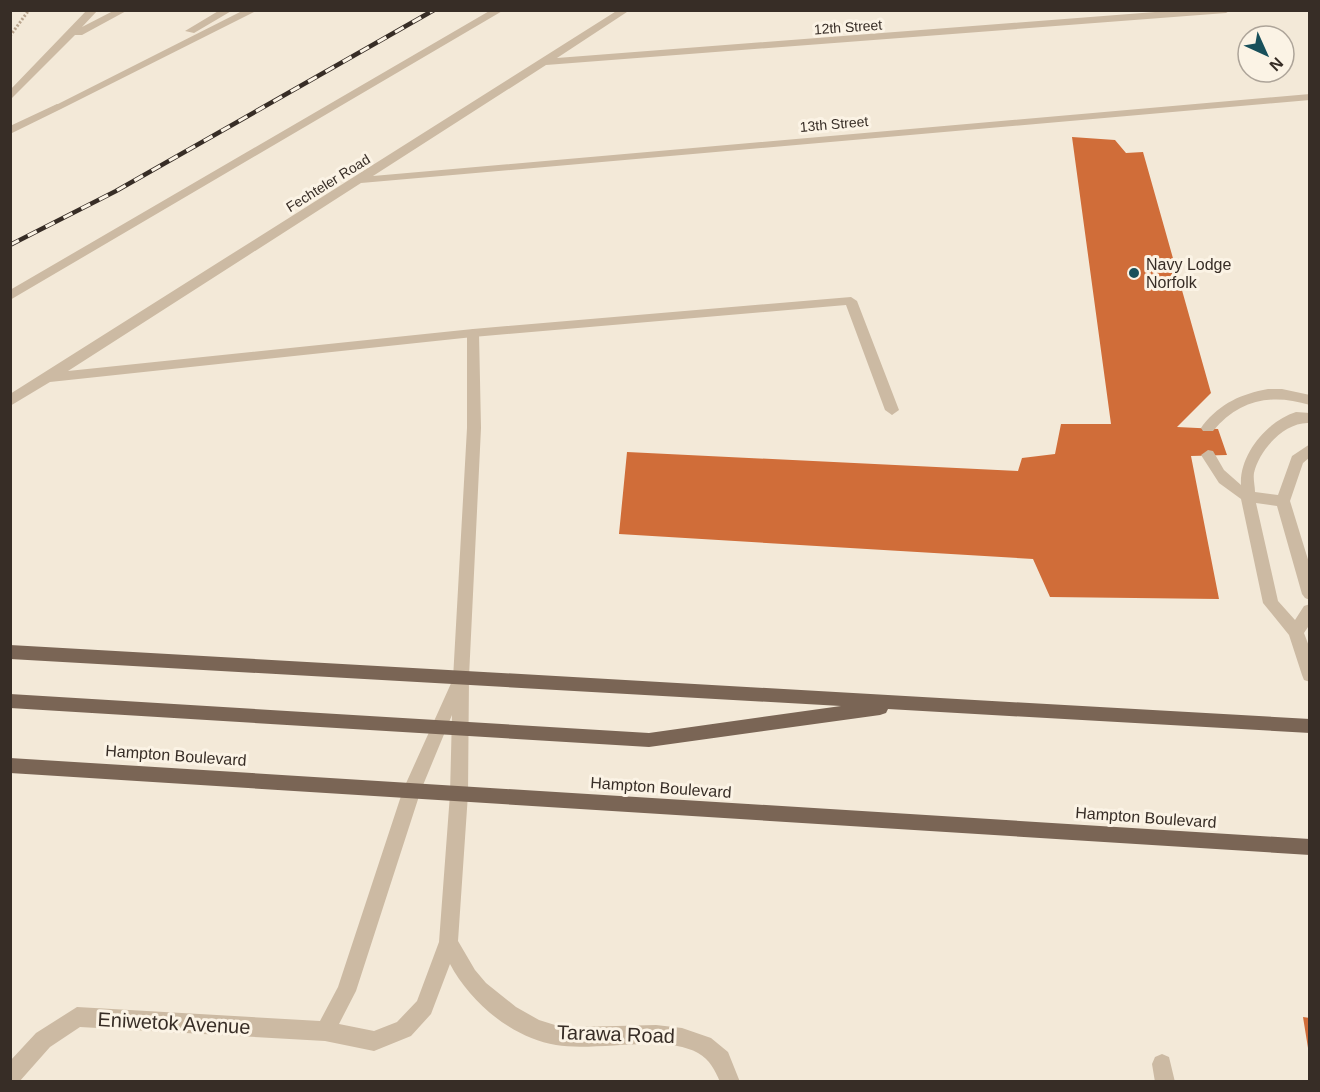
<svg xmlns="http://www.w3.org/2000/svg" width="1320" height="1092" viewBox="0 0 1320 1092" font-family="Helvetica,sans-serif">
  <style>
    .building { fill: #d06d39 }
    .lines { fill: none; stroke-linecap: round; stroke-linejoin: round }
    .path { stroke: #b8a48d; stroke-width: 3; stroke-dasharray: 2 2; stroke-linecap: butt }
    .lane { fill: #ccbaa3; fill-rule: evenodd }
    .street { fill: #ccbaa3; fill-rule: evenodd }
    .primary { fill: #7a6555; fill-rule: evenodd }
    .rail-casing { stroke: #372d26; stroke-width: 4.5 }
    .rail { stroke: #fbf3e5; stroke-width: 3; stroke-dasharray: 10; stroke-linecap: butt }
    .poi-dot { fill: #18505b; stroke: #fbf3e5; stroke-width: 2 }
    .labels { text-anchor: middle; stroke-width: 6; stroke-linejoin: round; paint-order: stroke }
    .far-street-label { font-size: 14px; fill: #372d26; stroke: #fbf3e5 }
    .poi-label { font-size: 16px; fill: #372d26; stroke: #fbf3e5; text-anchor: start }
    .street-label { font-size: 16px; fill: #372d26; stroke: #fbf3e5 }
    .near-street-label { font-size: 20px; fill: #372d26; stroke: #fbf3e5 }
  </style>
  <rect width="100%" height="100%" fill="#f3e9d8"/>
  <path class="building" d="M1072,137L1115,140L1126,153L1143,152L1211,393L1177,427L1218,429L1227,455L1191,456L1219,599L1050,597L1033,559L619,534L627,452L1018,471L1022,458L1055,454L1061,424H1111Z
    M1303,1017L1310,1018V1048H1308Z"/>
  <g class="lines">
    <path class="path" d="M10,36L29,10"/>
    <path class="lane" d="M87,10H98L82,27L115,10H128L82,35H75L10,100V90Z
      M220,10H233L194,33L185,31Z
      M244,10H258L61,109L52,107Z
      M491,10H504L10,300V290Z
      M618,10H630L557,58L1181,10H1231L1226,13L546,65L373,176L1310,94V100L361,183L68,371L473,329L851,297L857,301L899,410L892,415L885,410L846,305L473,337L50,382L10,406V394Z
      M1268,389H1282L1310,395V405C1271,393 1239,400 1213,431H1203L1201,428L1203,425C1221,403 1241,394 1268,389Z
      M1296,412L1310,413V423C1285,421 1259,450 1254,473C1253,479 1255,486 1255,492L1278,495L1292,456L1310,444V457L1303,463L1290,501L1310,566V600L1305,598L1302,594L1277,506L1256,503L1278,601L1295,620L1304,606L1310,604V624L1304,633L1310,649V682L1304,680L1302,675L1289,635L1263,603L1241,499L1219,483L1201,455L1208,450L1213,451L1224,470L1241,485C1239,455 1267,421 1296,412Z"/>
    <path class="street" d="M57,104L61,105V109L10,134V126Z
      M473,329L479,333L481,428L469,677L468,794L458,941L475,970L486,983L516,1007L539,1020L555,1025L577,1027L656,1025L682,1028L711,1038L728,1052L740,1082H720C715,1070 710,1060 698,1053C665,1034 596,1052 556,1045C512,1038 470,1002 450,964L431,1014L411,1036L374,1051L325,1041L80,1027L50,1047L19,1082H10V1061L36,1033L77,1007L320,1021L338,987L403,790L453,679L467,428V333ZM452,715L450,794L439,942L417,1001L397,1022L374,1031L339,1024L356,991L421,790Z
      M1162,1054L1169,1057L1175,1082H1155L1152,1064L1155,1057Z"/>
    <path class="primary" d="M10,645L1310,719V733L888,709L886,713L880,715L649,747L10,708V694L649,733L841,706L10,659Z
      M10,758L1310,839V855L10,773Z"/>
    <g class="rail-casing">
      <path id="rail" d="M10,245L116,191L434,10"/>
    </g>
    <use href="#rail" class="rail"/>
  </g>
  <circle class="poi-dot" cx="1134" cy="273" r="6"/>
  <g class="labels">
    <g class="far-street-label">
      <text transform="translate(848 27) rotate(-4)" y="5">12th Street</text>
      <text transform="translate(834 124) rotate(-5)" y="5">13th Street</text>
      <text transform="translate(328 183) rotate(-32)" y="5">Fechteler Road</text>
    </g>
    <g class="poi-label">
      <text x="1146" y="270">Navy Lodge<tspan x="1146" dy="18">Norfolk</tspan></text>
    </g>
    <g class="street-label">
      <text transform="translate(176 755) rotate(4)" y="6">Hampton Boulevard</text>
      <text transform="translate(661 787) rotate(4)" y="6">Hampton Boulevard</text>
      <text transform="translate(1146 817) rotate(4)" y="6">Hampton Boulevard</text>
    </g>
    <g class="near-street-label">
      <text transform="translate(174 1023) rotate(3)" y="7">Eniwetok Avenue</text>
      <text transform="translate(616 1034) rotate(2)" y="7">Tarawa Road</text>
    </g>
  </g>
  <rect width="1320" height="1092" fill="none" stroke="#372d26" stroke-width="24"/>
  <g transform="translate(1266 54) rotate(135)"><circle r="28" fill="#fbf3e5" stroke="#ada499" stroke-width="1.5"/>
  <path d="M0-4.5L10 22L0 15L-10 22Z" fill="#18505b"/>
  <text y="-9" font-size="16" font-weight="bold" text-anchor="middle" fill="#372d26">N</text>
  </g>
</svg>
